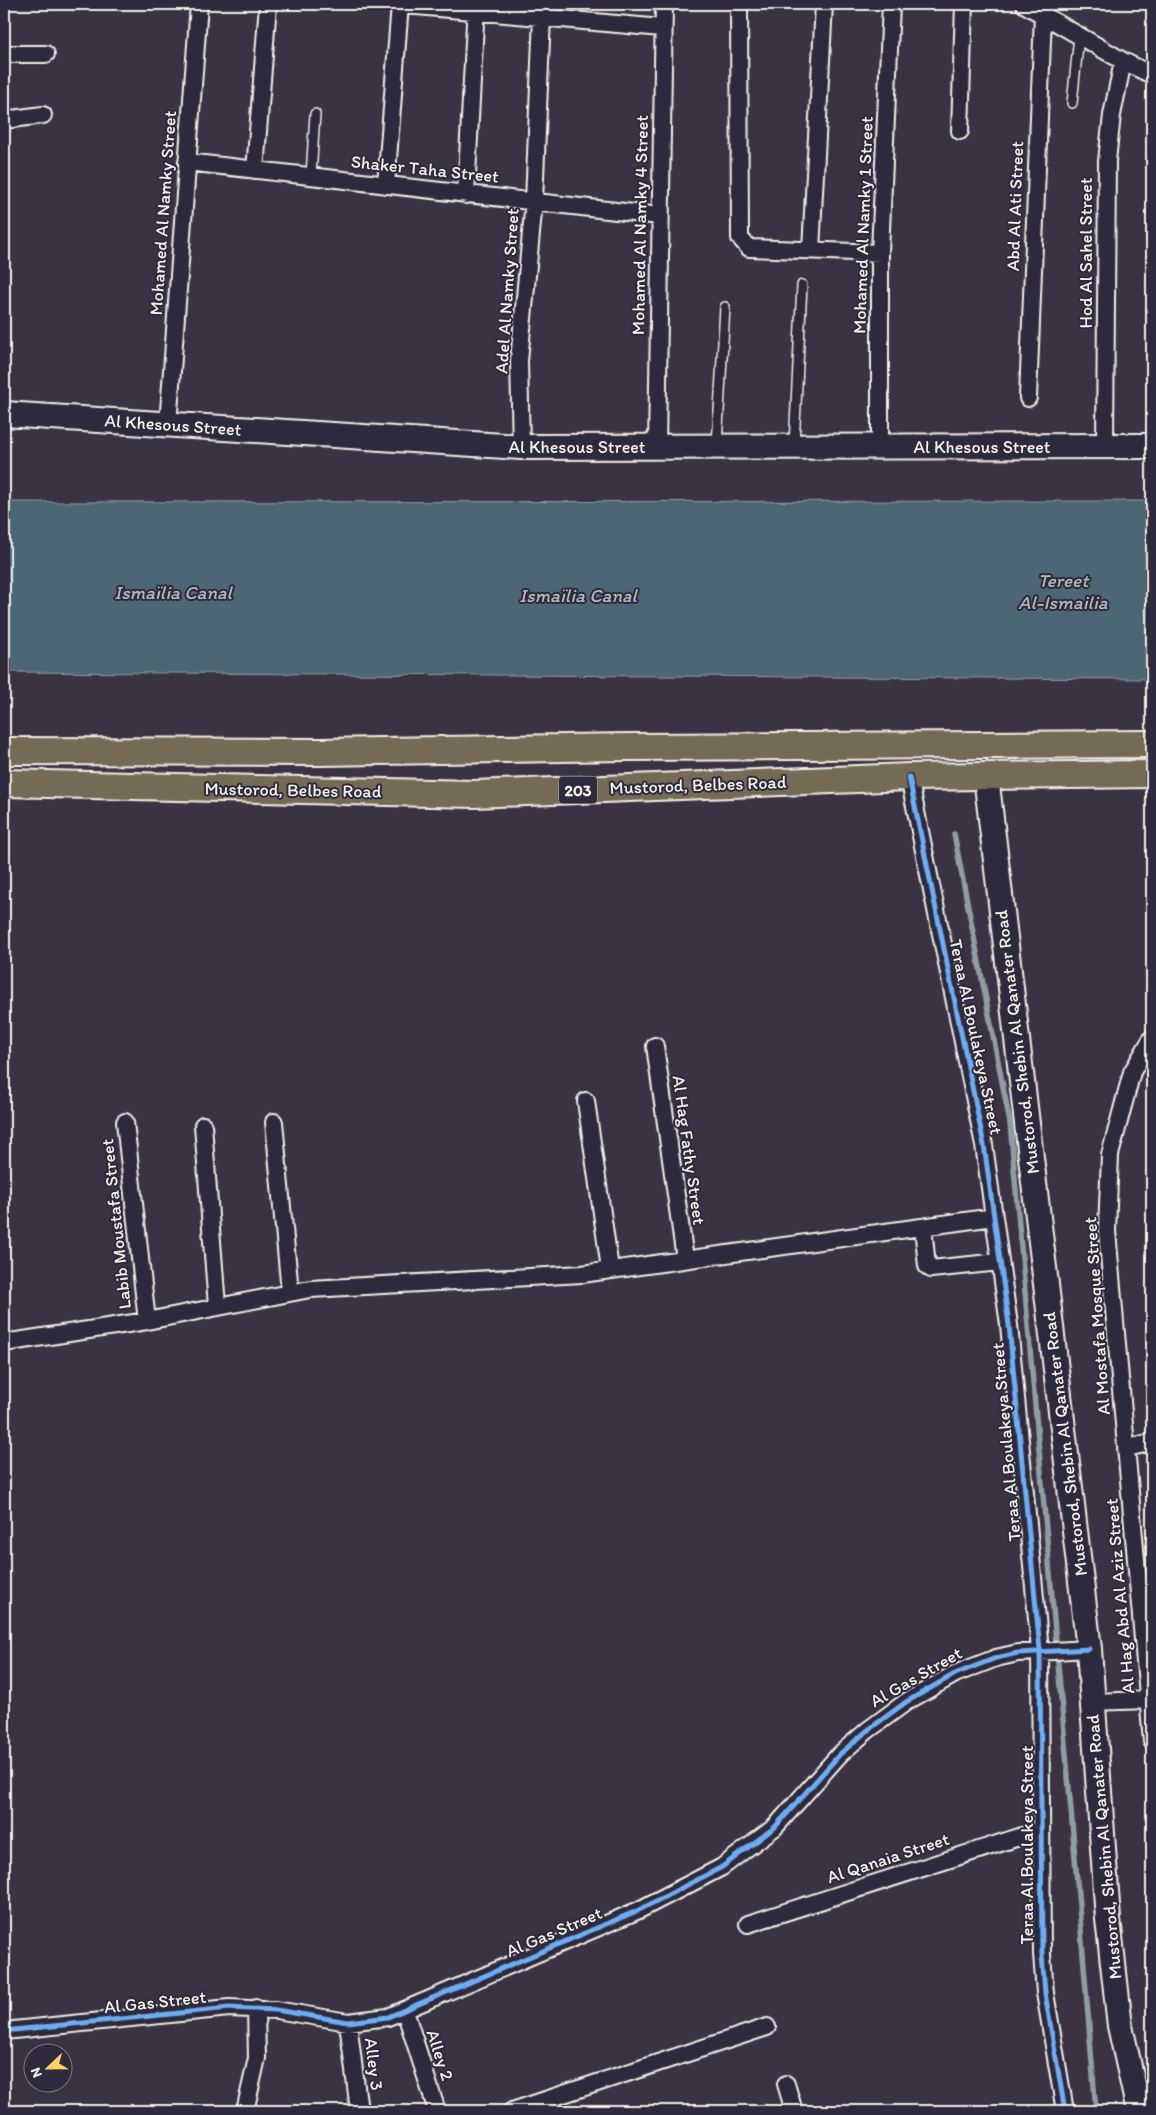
<svg xmlns="http://www.w3.org/2000/svg" width="1156" height="2115" viewBox="0 0 1156 2115" font-family="Itim,sans-serif">
  <style>
    .water { fill: #4d6675; stroke: #909ea3 }
    .lines { fill: none; stroke-linecap: round; stroke-linejoin: round }
    .stream { stroke: #909ea3; stroke-width: 5.5 }
    .lane-casing { stroke: #f4f1e8; stroke-width: 12 }
    .street-casing { stroke: #f4f1e8; stroke-width: 20 }
    .secondary-casing { stroke: #f4f1e8; stroke-width: 28 }
    .primary-casing { stroke: #f4f1e8; stroke-width: 30 }
    .lane { stroke: #2f2a3d; stroke-width: 9 }
    .street { stroke: #2f2a3d; stroke-width: 16 }
    .secondary { stroke: #2f2a3d; stroke-width: 24 }
    .primary { stroke: #756a55; stroke-width: 26 }
    .cycleway-casing { stroke: #2f2a3d; stroke-width: 8 }
    .cycleway { stroke: #6dadf4; stroke-width: 5 }
    .labels { text-anchor: middle; stroke-width: 4; stroke-linejoin: round; paint-order: stroke }
    .shield { fill: #2f2a3d; stroke: #b9b5b5; stroke-width: 1 }
    .shield-label { font-size: 16px; font-weight: bold; fill: #f4f1e8 }
    .street-label { font-size: 18px; fill: #f4f1e8; stroke: #2f2a3d }
    .water-label { font-size: 19px; font-style: italic; fill: #b1b9ba; stroke: #2f2a3d }
  </style>
  <rect width="100%" height="100%" fill="#3b3343"/>
  <filter id="ink" filterUnits="userSpaceOnUse"><feTurbulence type="fractalNoise" baseFrequency=".02" numOctaves="2"/><feDisplacementMap in="SourceGraphic" scale="10" xChannelSelector="R" yChannelSelector="G"/><feConvolveMatrix kernelMatrix="1 2 1 2 8 2 1 2 1" color-interpolation-filters="sRGB"/></filter>
  <g filter="url(#ink)">
    <path class="water" d="M1152,501V679L4,672V502Z"/>
    <g class="lines">
      <path class="stream" d="M954,834L1010,1123L1072,1822L1096,2111"/>
      <g class="lane-casing">
        <path id="lane" d="M1072,103L1079,36
          M311,176L315,114
          M717,445L725,307
          M794,445L802,285"/>
      </g>
      <g class="street-casing">
        <path id="street" d="M394,4L662,28
          M739,4L740,238L749,248L880,253
          M1024,4L1123,61L1152,75
          M4,54H46
          M4,120L43,115
          M960,131L964,4
          M187,162L660,216
          M255,170L268,4
          M386,185L400,4
          M466,195L476,4
          M811,250L824,4
          M1028,398L1043,15
          M168,425L199,4
          M521,447L519,361L534,201L542,17
          M657,447L664,4
          M880,447V253L891,4
          M1105,447L1107,161L1112,115L1123,61
          M909,777L984,1145L1009,1325L1040,1650L1042,1954L1045,1993L1065,2111
          M1152,1038L1132,1072L1110,1155L1107,1231L1152,1741
          M655,1046L685,1259
          M586,1101L610,1269
          M125,1122L147,1321
          M274,1122L290,1292
          M203,1125L217,1306
          M923,1227L927,1266L931,1269L1000,1262
          M4,1343L147,1321L310,1289L582,1274L994,1217
          M1127,1448L1152,1442
          M1092,1702L1149,1700
          M748,1924L1041,1830
          M405,2011L437,2111
          M348,2022L359,2111
          M4,2031L229,2008L276,2010L348,2022L388,2017L639,1910L722,1867L775,1827L840,1754L868,1730L906,1702L955,1674L996,1658L1018,1653L1089,1649
          M786,2084L794,2111
          M245,2111L257,2058L256,2008
          M512,2111L767,2027"/>
      </g>
      <g class="secondary-casing">
        <path id="secondary" d="M4,414L521,447L1152,446
          M986,776L1089,1649L1108,1919L1120,2026L1139,2111"/>
      </g>
      <g class="primary-casing">
        <path id="primary" d="M4,751L321,752L627,747L1152,744
          M4,783L474,794L909,777L1152,774"/>
      </g>
      <use href="#lane" class="lane"/>
      <use href="#street" class="street"/>
      <use href="#secondary" class="secondary"/>
      <use href="#primary" class="primary"/>
      <g class="cycleway-casing">
        <path id="cycleway" d="M909,777L984,1145L1009,1325L1040,1650L1042,1954L1045,1993L1065,2111
          M4,2031L229,2008L276,2010L348,2022L388,2017L639,1910L722,1867L775,1827L840,1754L868,1730L906,1702L955,1674L996,1658L1018,1653L1089,1649"/>
      </g>
      <use href="#cycleway" class="cycleway"/>
    </g>
  </g>
  <g class="labels">
    <rect class="shield" x="559" y="776.5" width="38" height="27" rx="4"/>
    <g class="shield-label">
      <text x="578" y="796">203</text>
    </g>
    <g class="street-label">
      <text transform="translate(425 169) rotate(6)" y="6">Shaker Taha Street</text>
      <text transform="translate(1015 206) rotate(-88)" y="6">Abd Al Ati Street</text>
      <text transform="translate(163 213) rotate(-86)" y="6">Mohamed Al Namky Street</text>
      <text transform="translate(640 225) rotate(-89)" y="6">Mohamed Al Namky 4 Street</text>
      <text transform="translate(863 225) rotate(-88)" y="6">Mohamed Al Namky 1 Street</text>
      <text transform="translate(1086 253) rotate(-90)" y="6">Hod Al Sahel Street</text>
      <text transform="translate(507 291) rotate(-86)" y="6">Adel Al Namky Street</text>
      <text transform="translate(173 425) rotate(4)" y="6">Al Khesous Street</text>
      <text x="577" y="453">Al Khesous Street</text>
      <text x="982" y="453">Al Khesous Street</text>
      <text transform="translate(698 785) rotate(-2)" y="6">Mustorod, Belbes Road</text>
      <text transform="translate(293 790) rotate(1)" y="6">Mustorod, Belbes Road</text>
      <text transform="translate(976 1037) rotate(78)" y="6">Teraa Al Boulakeya Street</text>
      <text transform="translate(1017 1042) rotate(-97)" y="6">Mustorod, Shebin Al Qanater Road</text>
      <text transform="translate(689 1150) rotate(82)" y="6">Al Hag Fathy Street</text>
      <text transform="translate(116 1224) rotate(-96)" y="6">Labib Moustafa Street</text>
      <text transform="translate(1097 1316) rotate(-94)" y="6">Al Mostafa Mosque Street</text>
      <text transform="translate(1006 1442) rotate(-95)" y="6">Teraa Al Boulakeya Street</text>
      <text transform="translate(1065 1444) rotate(-97)" y="6">Mustorod, Shebin Al Qanater Road</text>
      <text transform="translate(1120 1596) rotate(-95)" y="6">Al Hag Abd Al Aziz Street</text>
      <text transform="translate(916 1677) rotate(-30)" y="6">Al Gas Street</text>
      <text transform="translate(1027 1845) rotate(-90)" y="6">Teraa Al Boulakeya Street</text>
      <text transform="translate(1104 1847) rotate(-95)" y="6">Mustorod, Shebin Al Qanater Road</text>
      <text transform="translate(888 1858) rotate(-18)" y="6">Al Qanaia Street</text>
      <text transform="translate(554 1932) rotate(-23)" y="6">Al Gas Street</text>
      <text transform="translate(155 2002) rotate(-6)" y="6">Al Gas Street</text>
      <text transform="translate(440 2055) rotate(72)" y="6">Alley 2</text>
      <text transform="translate(374 2064) rotate(83)" y="6">Alley 3</text>
    </g>
    <g class="water-label">
      <text x="1063" y="587">Tereet<tspan x="1063" dy="22">Al-Ismailia</tspan></text>
      <text x="173" y="599">Ismaïlia Canal</text>
      <text x="578" y="602">Ismaïlia Canal</text>
    </g>
  </g>
  <rect width="1156" height="2115" fill="none" stroke="#2f2a3d" stroke-width="20"/>
  <rect x="10" y="10" width="1136" height="2095" fill="none" stroke="#f4f1e8" stroke-width="2" filter="url(#ink)"/>
  <g transform="translate(48 2068) rotate(248)"><circle r="24" fill="#2f2a3d" stroke="#7e7a81"/>
  <path d="M0-4L9 19L0 12L-9 19Z" fill="#ffd166"/>
  <text y="-8" font-size="14" font-weight="bold" text-anchor="middle" fill="#f4f1e8">N</text>
  </g>
</svg>
